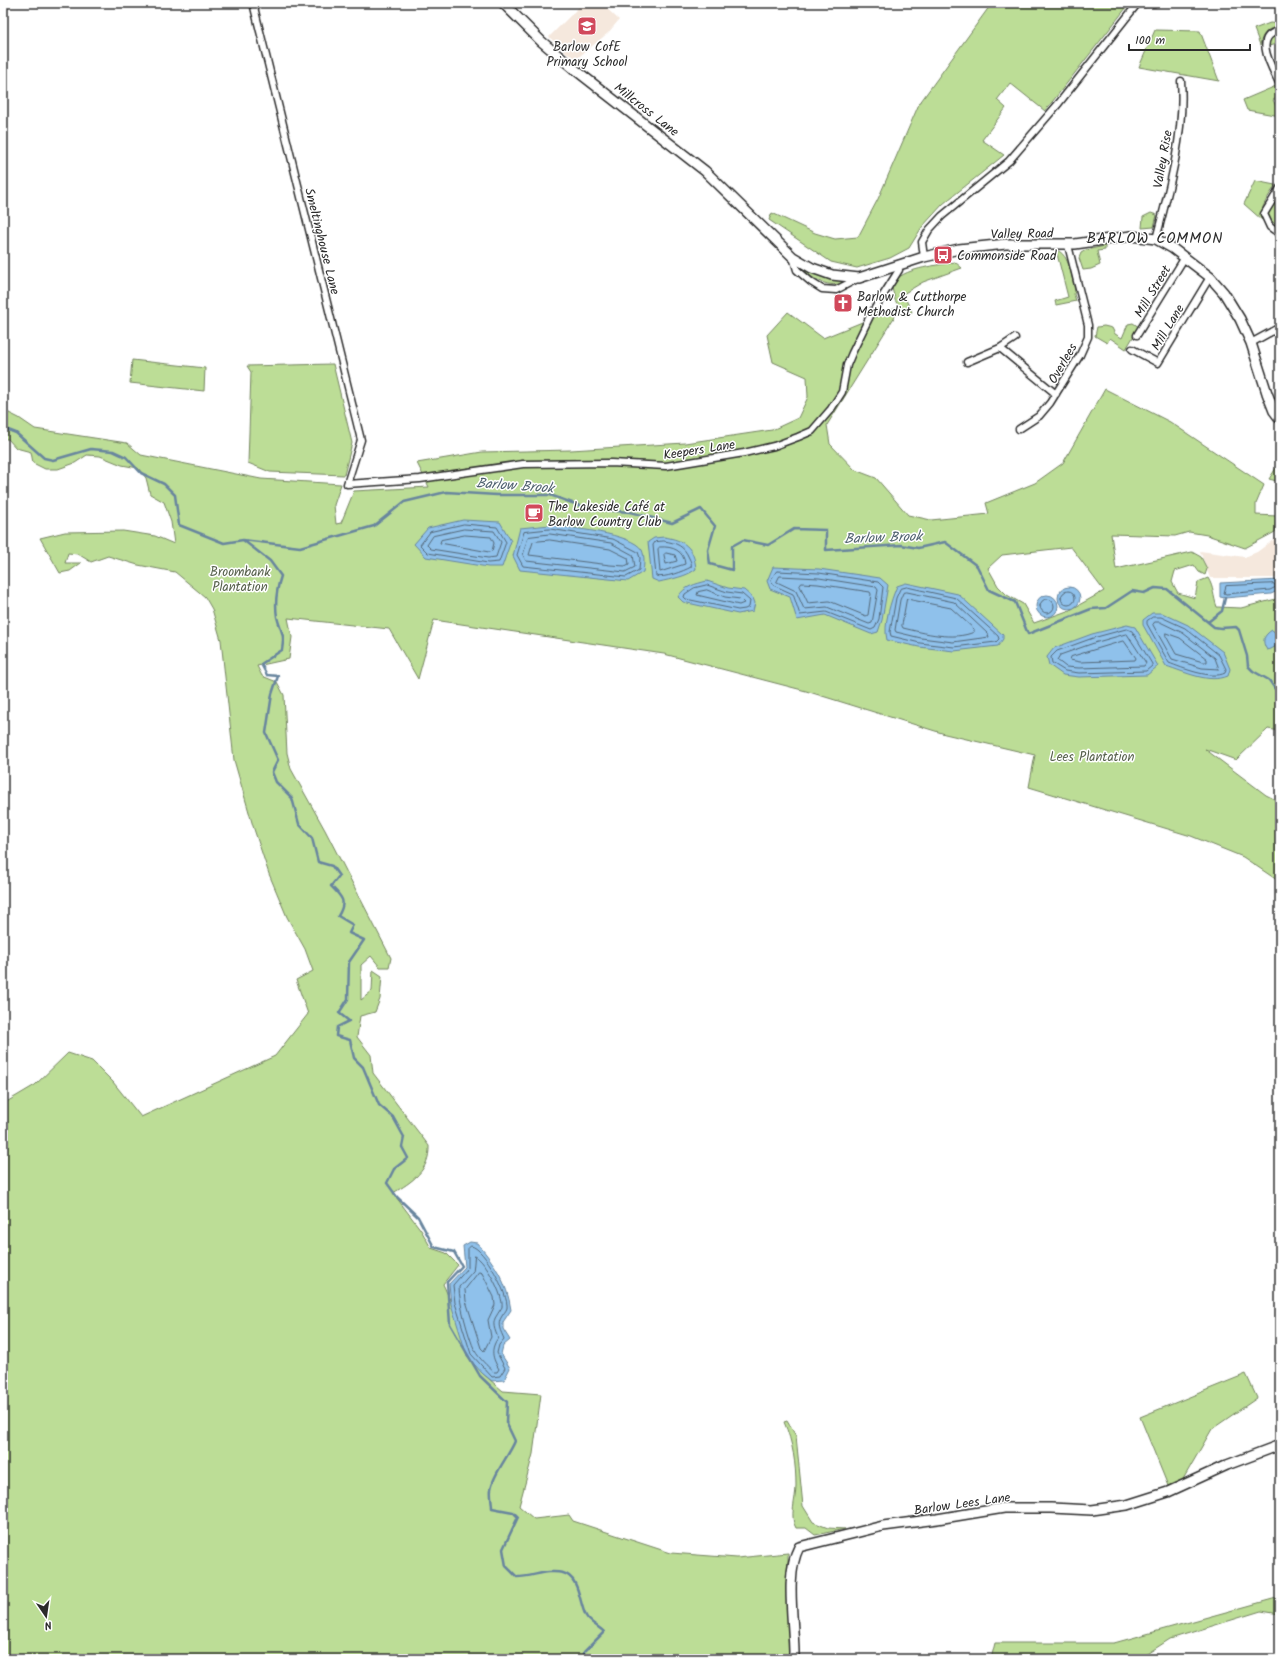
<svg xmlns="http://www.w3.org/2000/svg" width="1283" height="1662" viewBox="0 0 1283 1662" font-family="Kalam,sans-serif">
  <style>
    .built { fill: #f5e8dd }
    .green { fill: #bcdd96; stroke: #748460; fill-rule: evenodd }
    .water { fill: #8fc1eb; stroke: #67859e }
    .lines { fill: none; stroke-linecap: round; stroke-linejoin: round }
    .shore { stroke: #536778; stroke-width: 1 }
    .stream { stroke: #67859e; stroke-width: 2.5 }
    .street-casing { stroke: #2b2b2b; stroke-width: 9 }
    .secondary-casing { stroke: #2b2b2b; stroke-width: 12 }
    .street { stroke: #fff; stroke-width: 6 }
    .secondary { stroke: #fff; stroke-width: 9 }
    .labels { text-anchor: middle; stroke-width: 3; stroke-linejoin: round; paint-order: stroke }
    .poi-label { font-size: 13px; fill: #2b2b2b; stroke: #fff; text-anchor: start }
    .street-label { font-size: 13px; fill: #2b2b2b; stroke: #fff }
    .park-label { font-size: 13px; fill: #56604b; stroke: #fff }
    .water-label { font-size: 14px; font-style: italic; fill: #4e606e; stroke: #fff }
    .quarter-label { font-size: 15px; letter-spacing: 1px; fill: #2b2b2b; stroke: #fff }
  </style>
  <rect width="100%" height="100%" fill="#fff"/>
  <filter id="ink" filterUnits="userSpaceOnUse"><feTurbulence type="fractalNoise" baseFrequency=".025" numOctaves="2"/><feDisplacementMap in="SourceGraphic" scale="8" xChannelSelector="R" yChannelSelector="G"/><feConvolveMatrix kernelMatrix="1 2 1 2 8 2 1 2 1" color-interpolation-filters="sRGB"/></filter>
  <g filter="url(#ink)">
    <path class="built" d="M583,3H601L619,20L608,33L575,60L549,37Z
      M1280,535V578H1210L1200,551L1245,557L1257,552Z"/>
    <path class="green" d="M992,3H1130L1045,111L1010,83L997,100L1006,108L982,140L1004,155L943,204L922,227L909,248L890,258L857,268L831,262L769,220L772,213L815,233L835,239L858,237L878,199L919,104Z
      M1270,23L1280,24V28C1268,26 1262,34 1260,45L1254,29Z
      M1155,30L1200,31L1219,81L1139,67Z
      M1280,35V53L1276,44L1269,46C1269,38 1273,37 1280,35Z
      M1276,86L1279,97L1273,100L1278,110L1280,109V116L1247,110L1243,100Z
      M1255,181L1275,185V186C1270,195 1259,207 1262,220L1244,204Z
      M1280,193V229L1269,218L1268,214Z
      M1151,213L1157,215L1154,227L1142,228L1143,217Z
      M1105,246V250L1097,251L1100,265L1091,269L1083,270L1079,258L1081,253L1086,250Z
      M1056,250C1070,254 1072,279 1075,291L1074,294L1076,301L1056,305L1055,301L1068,297Z
      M955,262L962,268L923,282L903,294L912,312L905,315L900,308L827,425L830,444L855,470L876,478L908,515L931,520L989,514L986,503L1035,483L1063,463L1105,389L1170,422L1264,485L1256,504V515L1277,516L1275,532L1245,548L1207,535L1189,532L1175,536L1111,534L1116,569L1192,552L1201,557L1207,569L1205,575L1199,572L1194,565L1175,571L1172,582L1178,593L1195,598L1198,582L1208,578C1214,588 1213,596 1217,607L1241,608L1280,598V731L1268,729L1236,760L1205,749L1266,795L1280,802V882L1243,857L1191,836L1029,787L1035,755L945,734L806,691L664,654L434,620L418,679L389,629L288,618L292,637L289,659L257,666L262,676L277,682L284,695L287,753L291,769L325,830L391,958L389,967H380L371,956L361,965V1000L372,991L373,970L382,976L380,999L375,1012L360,1016L357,1037L371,1055L373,1073L429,1146C430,1170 412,1182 393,1193L421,1230L431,1248L446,1253L458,1265L443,1284L482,1373L503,1391L541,1394L533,1454L519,1506L534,1519L569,1515L573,1521L671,1553L737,1558L788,1553L789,1659H3V1104L35,1085L68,1053L92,1061L113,1082L141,1117L275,1056L308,1014L296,980L313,971L305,949L287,917L269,874L253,826L234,760L221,640L212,609L205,597L175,572L138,565L108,556L91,562L78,554L68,553L65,563H81L70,571L60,573L40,538L65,532L123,531L155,536L174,544L171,522L164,502L150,494L146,478L138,468L122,465L100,456L87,455L75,463L58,469H45L33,463L31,452L16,448L8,439H3V410L19,418L35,429L127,443L141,455L261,479L341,484L334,505L336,524L341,523L354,491L429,487L417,463L482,452L571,450L685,443L772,430L798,418L808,397L807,377L773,362L767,335L788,312L823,338L899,307L895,300L892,288C893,286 894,282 896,280C906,268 940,265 955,262ZM1071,547L1104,591L1070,610L1034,623L1023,604L1007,595L998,586L988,568L1002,555Z
      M804,268L846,281V282C829,289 814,280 802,269Z
      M1133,323L1139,327L1126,349L1110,338L1107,343L1095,336L1097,327L1104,326L1112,328L1115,334L1122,338L1128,324Z
      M132,360L205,368L204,391L130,383Z
      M333,364L352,443L344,475L270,472L248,463L251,372L247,366Z
      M1280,462V482L1269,479Z
      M1246,1374L1257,1398L1212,1429L1182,1481L1168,1486L1140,1417Z
      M787,1421L796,1436L803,1506L813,1522L828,1528L845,1529L815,1535L806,1528H796C789,1517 796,1499 796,1486C796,1465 793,1442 784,1422Z
      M1280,1597V1614L1261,1611L1170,1639L1139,1659H991L995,1643H1114Z"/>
    <path class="water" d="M463,520L500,522L511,541L502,567H488L426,557L414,544L428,528Z
      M550,525C569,528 632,533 642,550C645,557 644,565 643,572L628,581L520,570L513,556L520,528Z
      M664,537C684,540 694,547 696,569C686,577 671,579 659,582L652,579L648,542L654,538Z
      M773,567L819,569L880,578L888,585L882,620L878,632L871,634L825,615L797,620L790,597L770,589L767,581Z
      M1280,580V590L1271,594L1225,598L1220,597V583Z
      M707,581L728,588L744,590L753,598L755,603L753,611L738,614L683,602L678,597C684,586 696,584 707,581Z
      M906,583L958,594L1003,635V639L998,646L954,651L919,647L887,640C883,625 891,600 897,586Z
      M1058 598a11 11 0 1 1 22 0a11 11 0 1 1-22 0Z
      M1036 606a11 11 0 1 1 22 0a11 11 0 1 1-22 0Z
      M1152,613H1162L1188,625L1223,652L1230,669L1228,676C1209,684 1185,672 1166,666L1143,625V620Z
      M1127,625L1135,627L1158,666L1147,675L1079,677L1063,675L1049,665L1047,657L1054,648L1092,634Z
      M1272,630L1276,633L1278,645L1271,649L1267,650C1261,641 1264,635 1272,630Z
      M470,1242L477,1243C495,1264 507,1282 511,1310L503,1322V1329L510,1340L503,1346L501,1354L510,1368L504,1380L492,1381L482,1373L467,1356L451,1304L449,1284L465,1267L463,1246Z"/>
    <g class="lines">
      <path class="shore" d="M464,524L497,527L506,542L499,562L488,563L428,553L420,545L430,532Z
        M464,529L494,531L501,542L496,557L488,558L431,549L427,545L433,536Z
        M550,529L613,539L638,552L640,558L639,570L626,577L523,566L517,555L524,532Z
        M550,534L611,543L633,555L635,567L625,572L526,561L523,555L528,537Z
        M465,535L491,537L494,543L492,551L489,552L440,543L441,540Z
        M550,540L610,549L628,558L629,564L625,566L610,565L529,555L533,542Z
        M664,541C677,543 684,546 689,558C691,562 692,564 691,567C684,571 663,579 656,576L653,545L655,542Z
        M660,547C673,546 684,551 685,564L660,572L658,549Z
        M666,553L675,555L677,561L666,564L664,555Z
        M777,571L819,573L878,582L883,587L879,619L875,628L871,630L826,612L800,615L793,594L773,585L771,580Z
        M780,576L819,578L876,587L878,590L872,623L869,624L827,607L804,609L796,591L777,582Z
        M802,583L818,584L870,592L871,594L868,615L866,616L829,601L808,603L800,586Z
        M1274,584L1276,587L1270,590L1226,594L1224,593L1226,586Z
        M707,585L727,592L742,594L750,601L749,607L745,609L738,610L686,599L684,597L685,594L694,588Z
        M907,587L956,598L998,636L999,639L996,642L954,647L920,643L891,636L890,632L896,598L900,589Z
        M707,590L725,597L740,599L744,603L739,605L697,595L698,592Z
        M1061 598a7 7 0 1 1 14 0a7 7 0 1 1-14 0Z
        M907,592L954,602L988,634L989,637L953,642L921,638L896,632L895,630L900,600L903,593Z
        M907,599L951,608L974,629V632C954,641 924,633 903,628L902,626Z
        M1040 606a7 7 0 1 1 14 0a7 7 0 1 1-14 0Z
        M1153,617H1161L1185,628L1219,655L1226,669L1225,673C1212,680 1182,668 1169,663L1147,624V621Z
        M1155,622H1160L1183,633L1215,658L1219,669L1202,668L1172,659L1153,625Z
        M1127,629L1132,631L1152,664V666L1146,671L1079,673L1065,671L1052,663L1051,657L1057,651L1093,638Z
        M1166,633L1180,638L1207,659V662H1203L1176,654L1166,636Z
        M1127,634L1146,663L1144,666L1079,668L1066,667L1057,660L1060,655L1094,643Z
        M1124,641L1136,658L1135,660L1080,662L1070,660L1071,657Z
        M471,1246C484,1247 509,1295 507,1308C506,1311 503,1314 502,1316C496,1325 501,1331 504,1339L499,1345L497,1353L505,1368L500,1376L492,1377L471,1354L455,1303L453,1285L468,1268V1249Z
        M475,1256C485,1260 504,1296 502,1307C501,1309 498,1313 497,1315C491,1323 495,1330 498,1338C490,1349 492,1358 499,1369L497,1372H494C487,1366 479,1358 475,1351C468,1336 459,1302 459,1287L473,1271Z
        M479,1272L482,1273L494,1297L495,1305L488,1320L491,1337L484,1351L481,1348L466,1301L465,1290Z"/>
      <path class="stream" d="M3,428L16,433L44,458L53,460L91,449L113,451L126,457L141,473L164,484L175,495L179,525L224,543L243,540L300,547L374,526L404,502L446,492L497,495H550L589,509L630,512L672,523L701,509L715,526L708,550L710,564L732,570V546L743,540L768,545L794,529L826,530V550L901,545L918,548L945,542L977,566L989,590L1015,602L1028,634L1091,609L1106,608L1132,591L1144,593L1155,588L1167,589L1214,627L1221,628L1236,627L1239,630L1247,656L1248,666L1253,671L1269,680L1280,696
        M243,540L270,561L281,576C277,588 275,604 277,617C281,633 285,632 282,650L261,664L267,675L278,676L272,694L266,733L278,760L272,772L276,782L292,798L299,824L312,838L318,862L332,866L339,876L331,886C342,897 347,901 338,916L353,925L349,933L364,940L349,962L348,999L339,1013L349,1021L337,1027L336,1036L350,1040L354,1058L363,1067L379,1105L393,1117L404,1137L402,1147L408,1158L394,1169L387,1183L397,1197L418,1217L434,1247L454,1252L462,1266L447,1282L450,1324L480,1376L507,1402L506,1422L515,1441C509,1456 493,1474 491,1489C490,1494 492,1502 492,1508L513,1512L518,1517L503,1549L506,1566L517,1577C533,1577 547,1569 563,1573C580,1577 579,1604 586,1616C589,1622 599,1627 604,1632L584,1652V1659
        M1208,622L1222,611L1225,598"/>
      <g class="street-casing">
        <path id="street" d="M253,3L361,440L347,484L420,479L523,464L611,463L666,466L744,453L774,446L798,437L812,431L831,409L842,392L847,365L852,353L870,316L899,270L898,265
          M1138,4L1155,3
          M1280,31C1251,35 1273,69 1280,85
          M1280,188L1264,214L1270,227L1280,234
          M1156,239C1169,190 1185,133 1181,81
          M793,257L797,270L811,282L822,289L836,290L859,278
          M924,257L922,242L929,230L942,216L1009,161L1059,103L1138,3
          M1137,335L1185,257
          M1251,343L1280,327
          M1000,348L1015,338
          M1132,349L1158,363L1210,277
          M967,362L1000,348L1056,394
          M1019,429L1039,416L1050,403L1080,355L1088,337V325L1068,245"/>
      </g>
      <g class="secondary-casing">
        <path id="secondary" d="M503,3L541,41L573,68L705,171L793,257L812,268L832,275L859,278L924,257L959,249L1006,244H1075L1131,236L1156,239L1172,248L1210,277L1224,293L1240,319L1251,343L1267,393L1274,411L1280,419
          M794,1659C795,1627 784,1575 799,1547L883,1526L937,1519L1004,1508H1051L1092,1510L1127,1505L1168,1492L1227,1465L1280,1445"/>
      </g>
      <use href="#street" class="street"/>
      <use href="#secondary" class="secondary"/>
    </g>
  </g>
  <defs>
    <g id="school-square" transform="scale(1)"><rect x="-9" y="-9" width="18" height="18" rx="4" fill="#d1495b" stroke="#fff"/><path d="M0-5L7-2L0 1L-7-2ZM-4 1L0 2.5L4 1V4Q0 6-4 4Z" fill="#fff"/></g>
    <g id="bus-square" transform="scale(1)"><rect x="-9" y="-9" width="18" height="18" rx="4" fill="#d1495b" stroke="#fff"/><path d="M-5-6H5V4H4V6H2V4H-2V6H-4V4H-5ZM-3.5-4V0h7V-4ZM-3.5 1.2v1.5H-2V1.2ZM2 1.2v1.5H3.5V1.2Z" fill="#fff"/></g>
    <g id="church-square" transform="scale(1)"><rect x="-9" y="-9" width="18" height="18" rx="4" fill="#d1495b" stroke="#fff"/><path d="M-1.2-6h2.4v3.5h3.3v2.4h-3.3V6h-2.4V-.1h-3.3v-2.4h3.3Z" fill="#fff"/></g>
    <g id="cafe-square" transform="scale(1)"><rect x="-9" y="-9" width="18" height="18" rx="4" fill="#d1495b" stroke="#fff"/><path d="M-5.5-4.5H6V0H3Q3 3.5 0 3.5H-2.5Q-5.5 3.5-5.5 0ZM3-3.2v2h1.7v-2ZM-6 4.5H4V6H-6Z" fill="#fff"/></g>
  </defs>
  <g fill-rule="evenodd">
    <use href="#school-square" x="587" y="26"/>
    <use href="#bus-square" x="943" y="255"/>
    <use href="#church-square" x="843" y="303"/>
    <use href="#cafe-square" x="534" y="513"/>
  </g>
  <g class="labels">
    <g class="poi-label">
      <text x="587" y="51" text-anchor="middle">Barlow CofE<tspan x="587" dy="15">Primary School</tspan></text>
      <text x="957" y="260">Commonside Road</text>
      <text x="857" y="301">Barlow &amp; Cutthorpe<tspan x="857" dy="15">Methodist Church</tspan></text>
      <text x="548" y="511">The Lakeside Café at<tspan x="548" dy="15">Barlow Country Club</tspan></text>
    </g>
    <g class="street-label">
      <text transform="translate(647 109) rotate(38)" y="5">Millcross Lane</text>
      <text transform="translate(1162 159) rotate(-80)" y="5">Valley Rise</text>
      <text transform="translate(1022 233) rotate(-1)" y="5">Valley Road</text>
      <text transform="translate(323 241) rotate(76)" y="5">Smeltinghouse Lane</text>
      <text transform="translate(1152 291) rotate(-59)" y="5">Mill Street</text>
      <text transform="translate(1167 327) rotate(-59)" y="5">Mill Lane</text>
      <text transform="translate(1062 363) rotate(-60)" y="5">Overlees</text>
      <text transform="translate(699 449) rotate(-9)" y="5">Keepers Lane</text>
      <text transform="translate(962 1503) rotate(-8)" y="5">Barlow Lees Lane</text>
    </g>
    <g class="park-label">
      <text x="240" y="576">Broombank<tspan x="240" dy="15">Plantation</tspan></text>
      <text x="1092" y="761">Lees Plantation</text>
    </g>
    <g class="water-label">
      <text transform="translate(515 485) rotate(4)" y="5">Barlow Brook</text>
      <text transform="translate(883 537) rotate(-2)" y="5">Barlow Brook</text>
    </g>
    <g class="quarter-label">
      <text x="1155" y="243">BARLOW COMMON</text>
    </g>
  </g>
  <rect width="1283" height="1662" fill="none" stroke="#fff" stroke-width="16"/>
  <rect x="8" y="8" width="1267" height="1646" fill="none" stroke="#2b2b2b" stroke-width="1.5" filter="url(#ink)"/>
  <g transform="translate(46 1616) rotate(167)" stroke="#ffffff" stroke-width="3" paint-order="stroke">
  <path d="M0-3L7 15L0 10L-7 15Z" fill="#2b2b2b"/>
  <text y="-6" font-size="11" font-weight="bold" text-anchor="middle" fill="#2b2b2b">N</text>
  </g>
  <path d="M1129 44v6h121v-6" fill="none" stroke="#2b2b2b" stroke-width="2"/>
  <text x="1135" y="44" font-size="12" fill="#2b2b2b" stroke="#ffffff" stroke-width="3" paint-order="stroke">100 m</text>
</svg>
